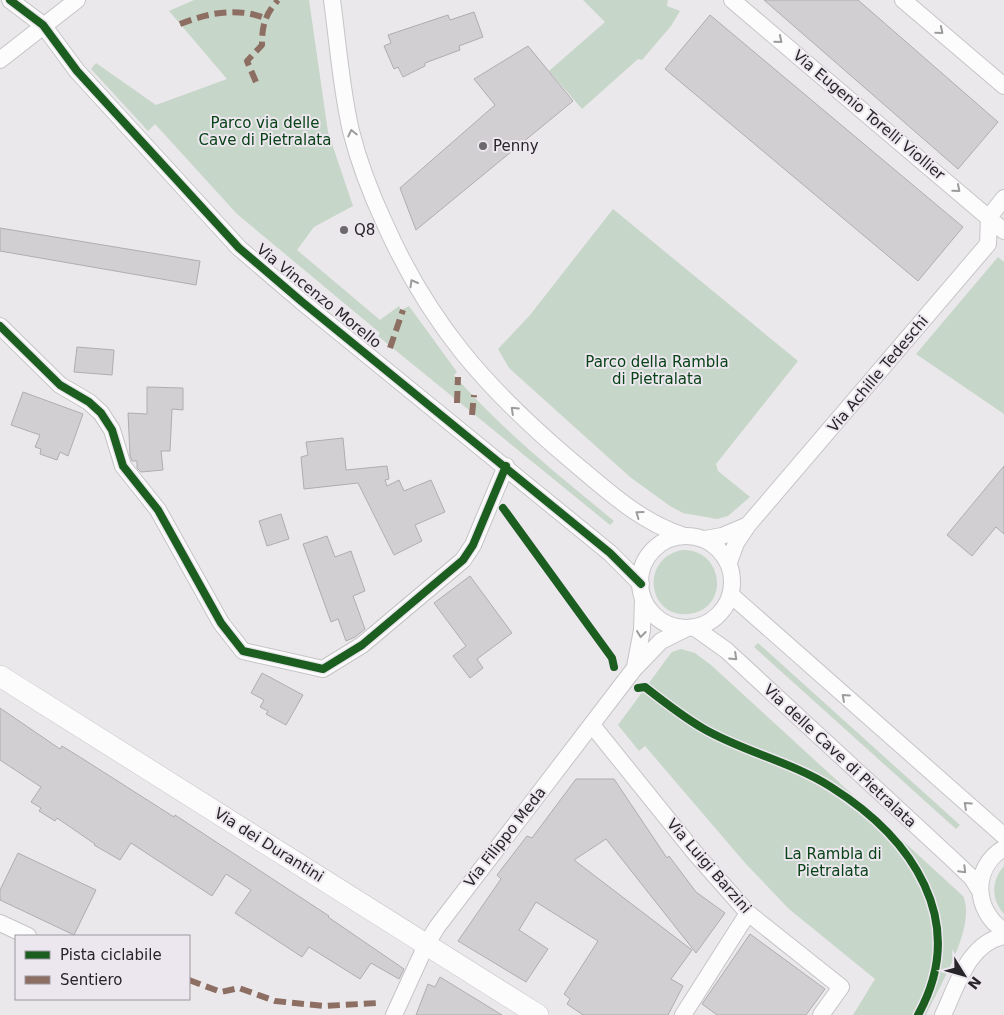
<svg xmlns="http://www.w3.org/2000/svg" width="1004" height="1015" viewBox="0 0 1004 1015" font-family="'DejaVu Sans',sans-serif">
  <style>
    .green { fill: #c6d6c8 }
    .building { fill: #d1cfd2; stroke: #b0adb1 }
    .lines { fill: none; stroke-linecap: round; stroke-linejoin: round }
    .minor-casing { stroke: #c6c4c7; stroke-width: 18 }
    .tertiary-casing { stroke: #c6c4c7; stroke-width: 22 }
    .minor { stroke: #fcfcfc; stroke-width: 16 }
    .tertiary { stroke: #fcfcfc; stroke-width: 21 }
    .quiet { stroke: #8d6e63; stroke-width: 6; stroke-dasharray: 12 6; stroke-linecap: butt }
    .cycleway-casing { stroke: #ece6ee; stroke-width: 11 }
    .cycleway { stroke: #1b5e20; stroke-width: 8 }
    .oneway { stroke: #9c9b9d }
    .poi-dot { fill: #6c696d; stroke: #ece6ee; stroke-width: 2 }
    .labels { text-anchor: middle; stroke-width: 4; stroke-linejoin: round; paint-order: stroke }
    .street-label { font-size: 15px; fill: #272528; stroke: #ece6ee }
    .park-label { font-size: 15px; fill: #084217; stroke: #ece6ee }
    .poi-label { font-size: 15px; fill: #272528; stroke: #ece6ee; text-anchor: start }
  </style>
  <rect width="100%" height="100%" fill="#ebe8ec"/>
  <path class="green" d="M194,0H309L328,132L353,206L314,227L297,250L380,320L399,306L401,310L409,306L457,372L454,375C502,430 558,475 614,521L610,525L378,336L380,333L237,214L155,124L148,131L91,69L96,63L156,105L227,79L169,11Z
    M583,0H668L667,6L680,11L671,26L642,60L638,59L582,109L549,71L605,22Z
    M613,209L798,361L716,464L718,471L750,497L728,516L717,519L683,513L670,506L630,477L509,368L498,349L530,315Z
    M998,257L1004,262V414L916,354Z
    M682,550C724,548 731,610 688,614C647,618 640,558 682,550Z
    M758,643L960,825L956,829L754,647Z
    M681,649L695,653L711,665L963,896C977,926 939,987 926,1015H853L875,979L789,909L746,864L645,746L639,751L618,725L668,657L672,652Z
    M1004,866V914C991,899 991,881 1004,866Z"/>
  <path class="building" d="M764,0H858L998,122L958,169Z
    M474,12L483,37L459,46L460,50L425,63V66L403,77L398,67L394,69L384,46L391,43L388,35L448,15L450,20Z
    M710,15L963,227L918,281L665,69Z
    M528,46L573,101L416,230L400,188L495,105L474,79Z
    M0,228L200,261L196,285L0,251Z
    M77,347L114,350L112,375L74,372Z
    M147,387L183,388V410L172,409L170,451H161L163,470L141,472L137,468V461H132L130,455L128,413L147,414Z
    M23,392L83,414L68,456L60,452L57,460L40,454L41,449L35,447L40,435L11,425Z
    M343,438L346,470L387,466L389,479L385,480L387,486L399,480L404,491L431,480L445,512L415,525L422,541L394,555L358,483L304,489L301,457L308,455L306,442Z
    M1004,466V534L996,527L972,556L947,535Z
    M281,514L289,539L267,546L259,521Z
    M327,536L335,557L351,551L365,591L353,596L365,629L355,637L346,641L338,619L331,622L303,544Z
    M470,576L512,633L477,659L483,668L470,678L453,656L466,646L434,603Z
    M262,673L303,695L286,725L266,714L268,711L260,707L264,700L251,693Z
    M0,708L60,749L62,746L83,759L174,817L175,815L329,916L328,917L404,969L399,979L371,963L360,979L309,947L302,957L235,913L251,890L226,874L212,896L131,843L120,860L94,845L95,844L57,818L55,821L39,811L41,808L31,802L41,787L0,760Z
    M576,779H614L667,858L669,856L696,892L725,913L696,953L606,839L574,860L692,950L671,979L683,986L668,1015H583L567,1004L570,999L564,994L598,941L536,902L519,930L548,949L526,982L458,941L501,879L497,875L527,836L532,838Z
    M18,853L96,890L74,935L0,900V890Z
    M750,934L825,989L806,1015H717L702,1004Z
    M440,977L502,1015H416L428,984L435,987Z"/>
  <g class="lines">
    <g class="minor-casing">
      <path id="minor" d="M10,0L43,25L77,71L239,248L301,301L610,553L641,584
        M332,0C338,44 341,88 351,131C359,163 371,194 385,224C429,323 485,387 567,457C602,486 638,521 682,535
        M732,0L1004,231
        M903,0L1004,86
        M0,60L77,0
        M989,217L1004,198
        M0,326L60,385L89,402L101,413L112,430L123,466L158,510L221,623L243,651L323,669L362,645L463,560L473,545L506,466
        M640 582a46 46 0 1 1 92 0a46 46 0 1 1-92 0Z
        M705,539L722,536L748,525
        M729,562L736,543L748,525L988,244L989,217
        M731,595L1004,836
        M695,628L726,650L951,858L972,878L980,891
        M635,667L642,630L643,598
        M592,725L695,853L748,913L841,987L821,1015
        M1004,848C971,868 974,911 1004,931
        M0,923L28,936
        M394,1015L426,945L437,927L634,669L661,641L687,628
        M683,1015L748,913
        M943,1015C957,986 968,943 1004,936"/>
    </g>
    <g class="tertiary-casing">
      <path id="tertiary" d="M0,676L538,1015"/>
    </g>
    <use href="#minor" class="minor"/>
    <use href="#tertiary" class="tertiary"/>
    <path class="quiet" d="M180,24C208,13 236,7 265,18
      M256,82L247,61L262,45C262,25 265,15 278,0
      M390,348L403,310
      M457,403L458,377
      M472,415L474,395
      M189,980L221,992L239,988L275,1001L324,1006L378,1003"/>
    <g class="cycleway-casing">
      <path id="cycleway" d="M10,0L43,25L77,71L239,248L301,301L610,553L641,584
        M0,326L60,385L89,402L101,413L112,430L123,466L158,510L221,623L243,651L323,669L362,645L463,560L473,545L506,466
        M503,508L612,658L614,667
        M638,688L645,687C664,702 683,717 704,729C744,752 792,762 831,787C912,838 970,921 918,1015"/>
    </g>
    <use href="#cycleway" class="cycleway"/>
  </g>
  <defs><path id="oneway-chevron" d="M-2-3.5L2.5 0L-2 3.5" fill="none" stroke-width="1.6" stroke-linecap="round" stroke-linejoin="round" transform="scale(1.25)"/></defs>
  <g class="oneway">
    <use href="#oneway-chevron" transform="translate(940 31) rotate(40)"/>
    <use href="#oneway-chevron" transform="translate(779 40) rotate(40)"/>
    <use href="#oneway-chevron" transform="translate(352 133) rotate(-103)"/>
    <use href="#oneway-chevron" transform="translate(957 189) rotate(40)"/>
    <use href="#oneway-chevron" transform="translate(413 283) rotate(-120)"/>
    <use href="#oneway-chevron" transform="translate(514 410) rotate(-137)"/>
    <use href="#oneway-chevron" transform="translate(639 514) rotate(-144)"/>
    <use href="#oneway-chevron" transform="translate(641 634) rotate(97)"/>
    <use href="#oneway-chevron" transform="translate(734 657) rotate(43)"/>
    <use href="#oneway-chevron" transform="translate(845 697) rotate(-138)"/>
    <use href="#oneway-chevron" transform="translate(967 805) rotate(-138)"/>
    <use href="#oneway-chevron" transform="translate(963 870) rotate(45)"/>
  </g>
  <g class="poi-dot">
    <circle cx="483" cy="146" r="5"/>
    <circle cx="344" cy="230" r="5"/>
  </g>
  <g class="labels">
    <g class="street-label">
      <text transform="translate(869 115) rotate(40)" y="5">Via Eugenio Torelli Viollier</text>
      <text transform="translate(319 296) rotate(39)" y="5">Via Vincenzo Morello</text>
      <text transform="translate(878 374) rotate(-50)" y="5">Via Achille Tedeschi</text>
      <text transform="translate(840 756) rotate(43)" y="5">Via delle Cave di Pietralata</text>
      <text transform="translate(505 837) rotate(-52)" y="5">Via Filippo Meda</text>
      <text transform="translate(269 845) rotate(32)" y="5">Via dei Durantini</text>
      <text transform="translate(709 866) rotate(49)" y="5">Via Luigi Barzini</text>
    </g>
    <g class="park-label">
      <text x="265" y="128">Parco via delle<tspan x="265" dy="17">Cave di Pietralata</tspan></text>
      <text x="657" y="367">Parco della Rambla<tspan x="657" dy="17">di Pietralata</tspan></text>
      <text x="833" y="859">La Rambla di<tspan x="833" dy="17">Pietralata</tspan></text>
    </g>
    <g class="poi-label">
      <text x="493" y="151">Penny</text>
      <text x="354" y="235">Q8</text>
    </g>
  </g>
  <rect x="15" y="935" width="175" height="65" fill="#ece6ee" stroke="#9d999f"/>
  <rect x="25" y="951" width="25" height="8" fill="#1b5e20" stroke="#9d999f"/>
  <text x="60" y="960" font-size="15" fill="#272528">Pista ciclabile</text>
  <rect x="25" y="976" width="25" height="8" fill="#8d6e63" stroke="#9d999f"/>
  <text x="60" y="985" font-size="15" fill="#272528">Sentiero</text>
  <g transform="translate(964 975) rotate(127)" stroke="#ece6ee" stroke-width="4" paint-order="stroke">
  <path d="M0-4L9 19L0 12L-9 19Z" fill="#272528"/>
  <text y="-8" font-size="14" font-weight="bold" text-anchor="middle" fill="#272528">N</text>
  </g>
</svg>
